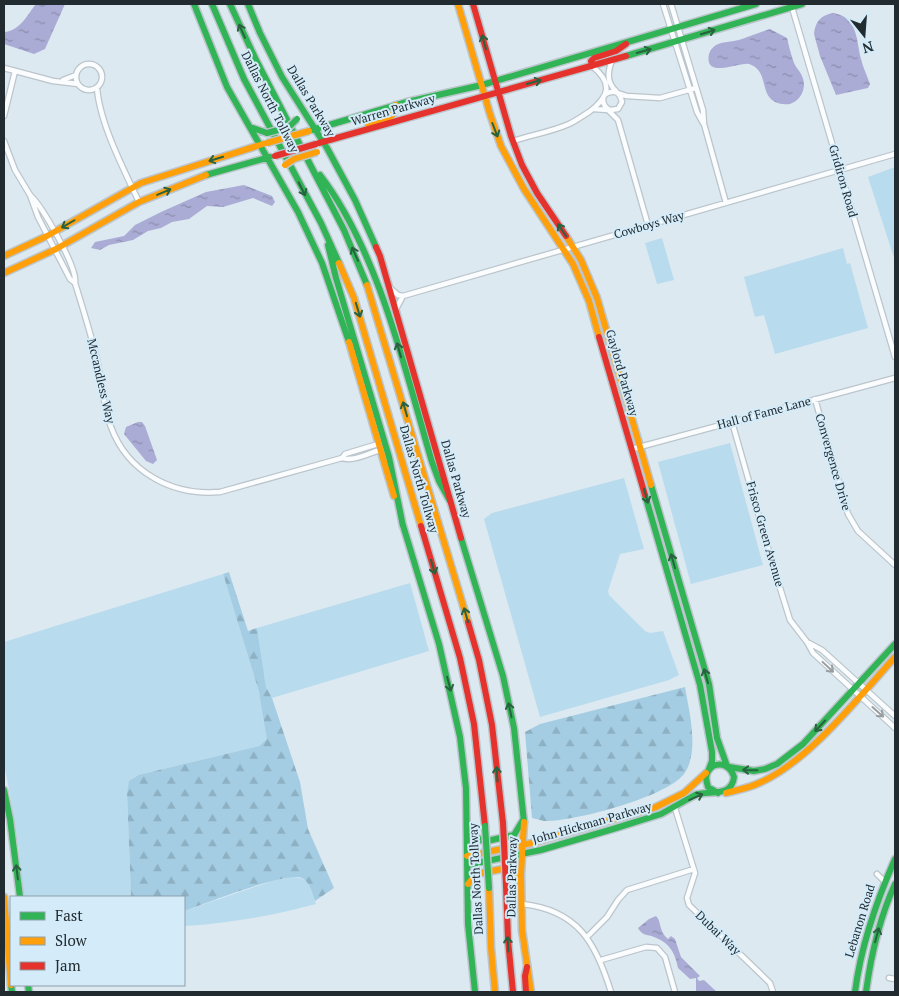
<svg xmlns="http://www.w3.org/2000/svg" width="899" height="996" viewBox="0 0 899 996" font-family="'PT Serif',serif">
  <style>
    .grass { fill: #b8dbee }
    .forest { fill: url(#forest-firs) }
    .water { fill: url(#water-ripples) }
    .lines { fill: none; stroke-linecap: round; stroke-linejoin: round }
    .street-casing { stroke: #bbc5cb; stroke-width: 7 }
    .fast-casing { stroke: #bbc5cb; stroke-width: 9 }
    .slow-casing { stroke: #bbc5cb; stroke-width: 9 }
    .jam-casing { stroke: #bbc5cb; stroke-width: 9 }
    .street { stroke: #fafcfd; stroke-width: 4.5 }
    .fast { stroke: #30b455; stroke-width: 6 }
    .slow { stroke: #ff9f0a; stroke-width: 6 }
    .jam { stroke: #e5322d; stroke-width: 6 }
    .fast-bridge-casing { stroke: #bbc5cb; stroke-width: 9; stroke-linecap: butt }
    .slow-bridge-casing { stroke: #bbc5cb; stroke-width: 9; stroke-linecap: butt }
    .jam-bridge-casing { stroke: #bbc5cb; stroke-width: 9; stroke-linecap: butt }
    .fast-bridge { stroke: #30b455; stroke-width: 6 }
    .slow-bridge { stroke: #ff9f0a; stroke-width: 6 }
    .jam-bridge { stroke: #e5322d; stroke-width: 6 }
    .oneway { stroke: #28623f }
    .oneway2 { stroke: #999ea1 }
    .labels { text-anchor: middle; stroke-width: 4; stroke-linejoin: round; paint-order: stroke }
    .street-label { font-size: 12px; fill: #222b30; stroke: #d4ecf9 }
  </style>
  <defs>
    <pattern id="forest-firs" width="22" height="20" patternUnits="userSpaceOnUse" patternTransform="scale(1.25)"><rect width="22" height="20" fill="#a4cde3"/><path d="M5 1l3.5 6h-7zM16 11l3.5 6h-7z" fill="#8db0c3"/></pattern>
    <pattern id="water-ripples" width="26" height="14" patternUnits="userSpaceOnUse" patternTransform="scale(1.25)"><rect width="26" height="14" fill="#abacd5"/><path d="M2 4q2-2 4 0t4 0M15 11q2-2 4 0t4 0" fill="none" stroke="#8b8cad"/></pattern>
  </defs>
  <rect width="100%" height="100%" fill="#dce9f1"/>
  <path class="grass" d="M895,167V261L868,177Z
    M662,238L674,280L657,284L645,243Z
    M843,248L847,264L850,263L868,328L775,354L764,315L755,317L744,277Z
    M730,443L763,565L691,584L658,462Z
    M624,478L644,549L620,554L608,591L609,595L645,631L650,633L663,631L679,675L669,680L540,717L484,519L492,513Z
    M223,574L259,692L267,727V739L259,746L138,775C129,779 129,784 127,793L131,897H22L19,850L10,794L4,764V642Z
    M410,583L429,651L272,698L266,687L257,628Z
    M291,877C311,877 310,888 316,904C271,916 230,923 184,926V911L272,881Z"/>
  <path class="forest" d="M229,572L248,631L257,628L266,687L272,698L300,782L308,829L334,888L315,901C312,893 310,882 302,878C287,871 204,904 184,911V897H131L127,793L129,781L138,775L259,746L267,739L259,692L223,574Z
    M685,687C689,711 700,752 684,774C667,797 573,822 544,821C540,820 536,819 532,818L525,732L540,724Z"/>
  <path class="water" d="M36,4H65L45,49L34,54L4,44V32C20,31 27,15 36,4Z
    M833,13C858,17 856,39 861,59C863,67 867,76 870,84L868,88L836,95L820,56L814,34C815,22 821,15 833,13Z
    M770,29L787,38C789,46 791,55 794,63C796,68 800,71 802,76C807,87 802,100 790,104C784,105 777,104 772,100C762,92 766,75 755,67C752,65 748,63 745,64C735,64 704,78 709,54C710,50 713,47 716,45C724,41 733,42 742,39C751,36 761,32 770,29Z
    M244,185L272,196L275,202L272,206L253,198L223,207L207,206L189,219L172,222L161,228L148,231L133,240L109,245L100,250L91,248L95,242L124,236L135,225L161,212L206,192Z
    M138,422H142L145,426L157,460L153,464L146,461L124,434L126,427Z
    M656,916C662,922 658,930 668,939L671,936L675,939L681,957L700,976L697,978L699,981L704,980L717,992H696V978L690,979L678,968C675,953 670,943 654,937C647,934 642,936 638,928L649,919Z"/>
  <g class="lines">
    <g class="street-casing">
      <path id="street" d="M663,4L697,112L703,123
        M671,4L703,110L704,124L726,203
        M791,4L895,357
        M612,60C608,71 606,82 616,91C619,95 621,96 622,102L618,109L610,110C602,106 599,94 611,92C616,91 621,95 627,96L660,98L696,88
        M76 77a13 13 0 1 1 26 0a13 13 0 1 1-26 0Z
        M4,68L53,81L78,84
        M63,80L76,75
        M97,87C99,122 124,170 139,202
        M594,109L608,110L618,120L648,225
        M4,116L15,71
        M4,141L15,170L30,195L38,217L70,279L75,283
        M513,141C531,135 551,132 569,124C576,121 582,116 589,112C610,96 613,83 592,66
        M30,195C42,206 78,268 75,283C83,309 91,334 97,360C102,383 103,406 111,427C128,473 173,496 220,492L342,458L345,454L378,444
        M390,288L398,295L403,296
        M396,309L403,296L895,154
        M815,399L848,514L858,531L895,565
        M732,422L772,562L790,620L807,642L813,653L895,728
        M632,449L895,378
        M342,458C353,462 369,453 380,450
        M809,643L822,650L895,716
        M675,808L695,873L687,898L689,905L770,983L773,992
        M877,874L884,881
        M522,904C578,910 596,943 611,992
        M587,937L607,917L618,900L627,890L694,869
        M601,960L646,947L657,948L665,957L675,992
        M889,978L895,979"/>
    </g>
    <g class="fast-casing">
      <path id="fast" d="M194,4L227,87L298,212L322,263L349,342
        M212,4L244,79L321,223L339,263
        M230,4L256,60L344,230L367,285
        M248,4L260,33L282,77L327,148L355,200L376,247
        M626,56L802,4
        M250,127L267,133
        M312,130L407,102L482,85L756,4
        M206,175L270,157
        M320,175C379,252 405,370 432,462L439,481L450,501
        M328,245L336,278L389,457L403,526
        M651,485L709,684L717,738L727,766
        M645,495L700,685L712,752V761L709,769
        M402,522L439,644L460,737L466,788L468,924L475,992
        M461,538L503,676L514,728L524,822
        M729,767L754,771L765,769L777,764L803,744L895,644
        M4,790L10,819L20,897
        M468,829L480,840L487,841L514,835L523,820
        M467,865L541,850L613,829L661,814L695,795C709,790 732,798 734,777C731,767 723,762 713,766C705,772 705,778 708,787L718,793
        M11,985L12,992
        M28,985L29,992
        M855,992C861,945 876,902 895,859
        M866,992C871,955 879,919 895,884"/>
    </g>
    <g class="slow-casing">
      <path id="slow" d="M458,4L490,114L501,146L524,189L573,264L589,301L599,337
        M368,124C380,120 396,120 396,105
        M566,236L581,260L597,298L651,485
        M4,256L47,236L141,183L263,144
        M339,263L354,298L421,526
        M4,273L56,249L139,202L206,175
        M367,285L468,622
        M349,342L394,496
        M726,793C737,790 749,788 759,783C808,762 859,697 895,657
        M524,822L521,874L522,930L531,992
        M467,856L532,843L656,807L684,793L706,773
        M468,884L476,874L502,869L511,872L521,883
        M489,888L491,948L495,992
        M4,897L11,985"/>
    </g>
    <g class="jam-casing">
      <path id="jam" d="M473,4L511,136L522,165L537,193L566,236
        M592,66L591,61L594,58L616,51L626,44
        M319,143L626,56
        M376,247L380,256L461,538
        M599,337L645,495
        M421,526L460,658L474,724L485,826
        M468,622L479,660L492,725L503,823
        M506,885L508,940L513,992
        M526,992L525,976L527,967"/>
    </g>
    <use href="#street" class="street"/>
    <use href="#fast" class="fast"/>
    <use href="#slow" class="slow"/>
    <use href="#jam" class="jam"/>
    <g class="fast-bridge-casing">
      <path id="fast-bridge" d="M267,133L289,127L297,119
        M485,826L489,888"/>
    </g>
    <g class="slow-bridge-casing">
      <path id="slow-bridge" d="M267,143L309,131
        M285,165L294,159L317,152"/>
    </g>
    <g class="jam-bridge-casing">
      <path id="jam-bridge" d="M275,156L316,144
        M503,823L506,885"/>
    </g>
    <use href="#fast-bridge" class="fast-bridge"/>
    <use href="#slow-bridge" class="slow-bridge"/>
    <use href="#jam-bridge" class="jam-bridge"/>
  </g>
  <defs><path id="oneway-shaft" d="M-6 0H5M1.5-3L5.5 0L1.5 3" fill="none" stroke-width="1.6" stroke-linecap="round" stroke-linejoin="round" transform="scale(1.25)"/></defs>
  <g class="oneway">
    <use href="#oneway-shaft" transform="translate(242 31) rotate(-114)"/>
    <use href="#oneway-shaft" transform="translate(708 32) rotate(-17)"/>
    <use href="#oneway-shaft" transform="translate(484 42) rotate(-106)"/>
    <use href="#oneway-shaft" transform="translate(644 51) rotate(-16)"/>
    <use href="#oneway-shaft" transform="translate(534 82) rotate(-16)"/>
    <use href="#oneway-shaft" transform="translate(495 130) rotate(69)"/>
    <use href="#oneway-shaft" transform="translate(216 159) rotate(163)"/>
    <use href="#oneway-shaft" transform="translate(302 189) rotate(63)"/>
    <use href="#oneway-shaft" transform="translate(164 192) rotate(-23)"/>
    <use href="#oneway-shaft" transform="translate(68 224) rotate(150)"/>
    <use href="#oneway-shaft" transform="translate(562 230) rotate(-124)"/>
    <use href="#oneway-shaft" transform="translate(355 254) rotate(-114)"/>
    <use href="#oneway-shaft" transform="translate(358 310) rotate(73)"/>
    <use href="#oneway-shaft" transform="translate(399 350) rotate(-106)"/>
    <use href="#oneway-shaft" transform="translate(405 409) rotate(-106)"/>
    <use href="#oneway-shaft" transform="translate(646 496) rotate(74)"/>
    <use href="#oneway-shaft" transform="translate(673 561) rotate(-106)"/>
    <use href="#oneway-shaft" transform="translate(433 567) rotate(74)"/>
    <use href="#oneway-shaft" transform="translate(466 615) rotate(-106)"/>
    <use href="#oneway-shaft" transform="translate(706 676) rotate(-106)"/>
    <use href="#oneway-shaft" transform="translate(449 684) rotate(75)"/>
    <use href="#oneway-shaft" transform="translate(510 710) rotate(-102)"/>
    <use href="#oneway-shaft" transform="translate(820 726) rotate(133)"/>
    <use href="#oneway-shaft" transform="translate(750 770) rotate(-179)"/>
    <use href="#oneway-shaft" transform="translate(497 774) rotate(-94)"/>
    <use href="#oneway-shaft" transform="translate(696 797) rotate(-24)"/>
    <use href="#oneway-shaft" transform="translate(17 872) rotate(-97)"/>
    <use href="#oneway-shaft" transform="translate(877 935) rotate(-75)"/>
    <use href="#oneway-shaft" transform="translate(508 944) rotate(-93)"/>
  </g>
  <g class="oneway2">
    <use href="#oneway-shaft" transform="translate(828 667) rotate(43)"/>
    <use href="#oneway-shaft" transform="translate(878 712) rotate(42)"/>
  </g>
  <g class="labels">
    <g class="street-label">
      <text transform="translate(311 101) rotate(59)" y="4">Dallas Parkway</text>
      <text transform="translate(270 102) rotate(63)" y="4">Dallas North Tollway</text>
      <text transform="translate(393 110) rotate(-16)" y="4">Warren Parkway</text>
      <text transform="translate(843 181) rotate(74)" y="4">Gridiron Road</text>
      <text transform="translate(649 225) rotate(-16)" y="4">Cowboys Way</text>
      <text transform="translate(622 373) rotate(74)" y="4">Gaylord Parkway</text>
      <text transform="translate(101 381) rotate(77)" y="4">Mccandless Way</text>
      <text transform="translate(764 413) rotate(-15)" y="4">Hall of Fame Lane</text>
      <text transform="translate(833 462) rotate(74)" y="4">Convergence Drive</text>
      <text transform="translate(419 479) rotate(74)" y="4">Dallas North Tollway</text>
      <text transform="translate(456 479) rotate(74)" y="4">Dallas Parkway</text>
      <text transform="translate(765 534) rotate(74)" y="4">Frisco Green Avenue</text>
      <text transform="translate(592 823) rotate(-16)" y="4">John Hickman Parkway</text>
      <text transform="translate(512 877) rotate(-89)" y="4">Dallas Parkway</text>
      <text transform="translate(476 879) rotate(-93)" y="4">Dallas North Tollway</text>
      <text transform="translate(860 921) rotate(-73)" y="4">Lebanon Road</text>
      <text transform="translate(718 933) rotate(44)" y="4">Dubai Way</text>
    </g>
  </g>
  <rect width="899" height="996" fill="none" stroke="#222b30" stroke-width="10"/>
  <rect x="10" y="896" width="175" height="90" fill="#d4ecf9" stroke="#8d9fa9"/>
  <rect x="20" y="912" width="25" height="8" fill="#30b455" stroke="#8d9fa9"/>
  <text x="55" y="921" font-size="15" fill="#222b30">Fast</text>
  <rect x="20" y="937" width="25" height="8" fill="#ff9f0a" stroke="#8d9fa9"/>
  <text x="55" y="946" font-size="15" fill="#222b30">Slow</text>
  <rect x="20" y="962" width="25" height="8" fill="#e5322d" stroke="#8d9fa9"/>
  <text x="55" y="971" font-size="15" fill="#222b30">Jam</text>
  <g transform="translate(864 35) rotate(163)" stroke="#d4ecf9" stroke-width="4" paint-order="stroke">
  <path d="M0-4L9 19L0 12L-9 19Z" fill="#222b30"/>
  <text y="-8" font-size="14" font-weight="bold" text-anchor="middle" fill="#222b30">N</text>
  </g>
</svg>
